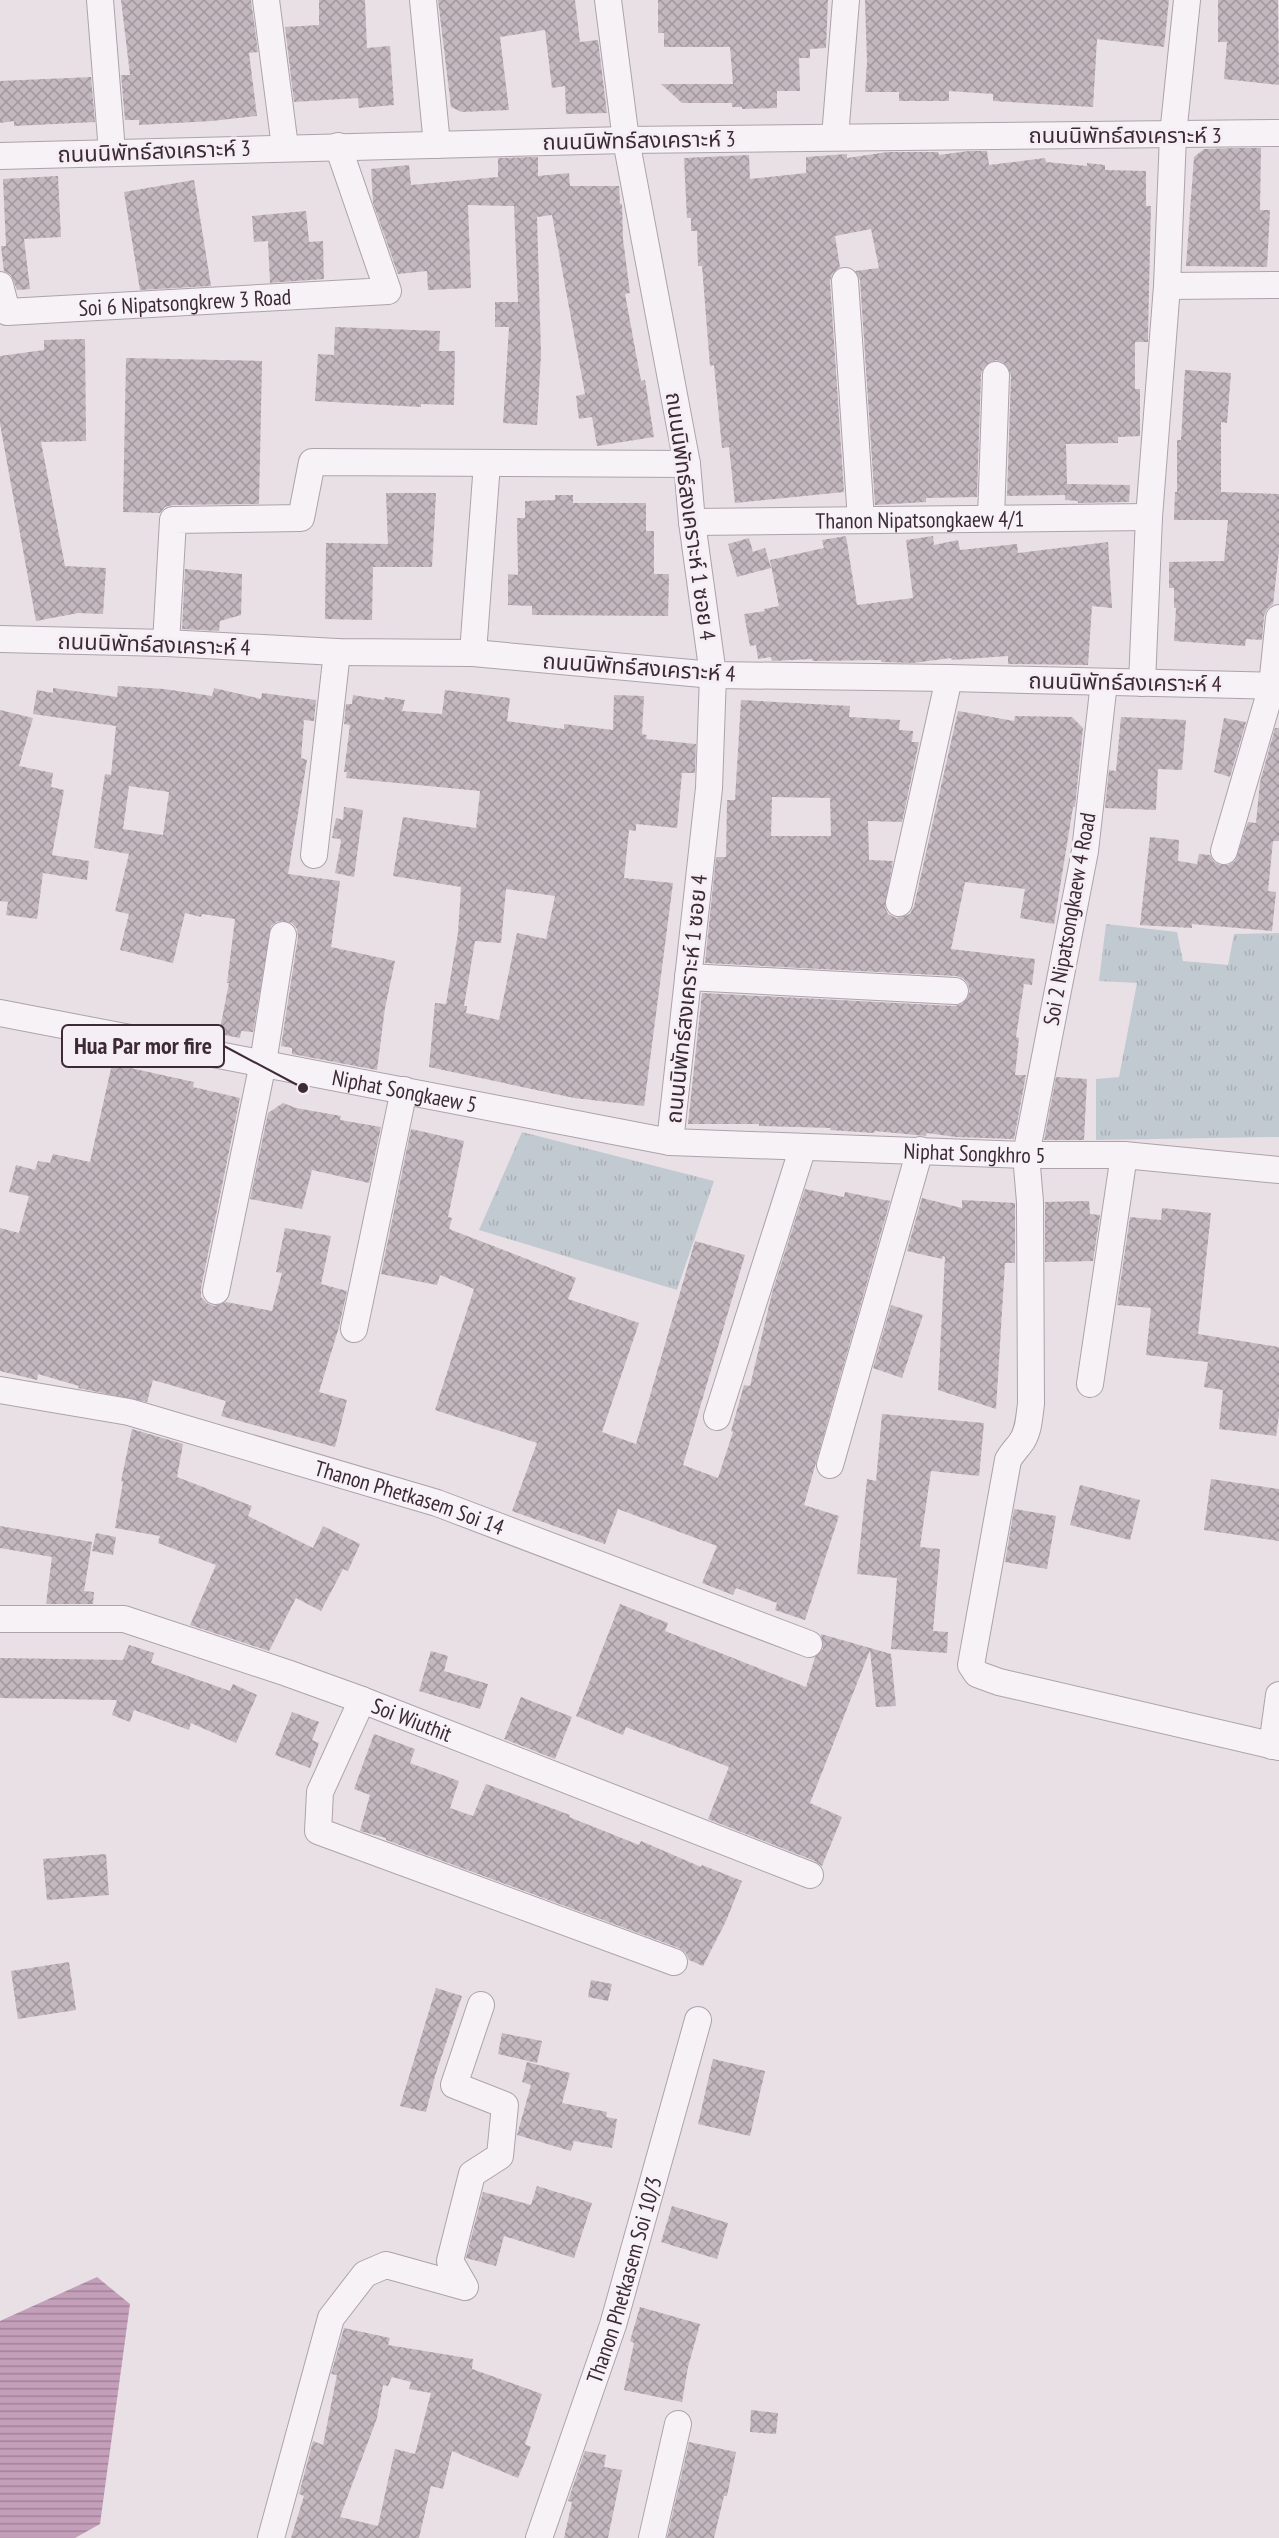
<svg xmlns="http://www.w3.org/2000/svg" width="1279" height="2538" viewBox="0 0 1279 2538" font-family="'PT Sans Narrow','Noto Sans Thai',sans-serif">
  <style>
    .grass { fill: url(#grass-tufts) }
    .water { fill: url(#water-rules) }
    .building { fill: url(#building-cross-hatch); fill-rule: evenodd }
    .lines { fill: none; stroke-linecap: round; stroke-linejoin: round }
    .minor-casing { stroke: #aea2aa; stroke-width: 28 }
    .minor { stroke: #f6f2f5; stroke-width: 26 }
    .labels { text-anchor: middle; stroke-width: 6; stroke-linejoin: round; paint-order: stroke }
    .street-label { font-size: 22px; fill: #3d2a36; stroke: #f5eff3 }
    .leader { fill: none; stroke: #3d2a36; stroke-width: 2 }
    .callout-dot { fill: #3d2a36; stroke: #f5eff3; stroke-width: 2 }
    .callout { fill: #f5eff3; stroke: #3d2a36; stroke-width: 2 }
    .callout-label { font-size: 24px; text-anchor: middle; font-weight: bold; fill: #3d2a36 }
  </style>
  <defs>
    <pattern id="grass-tufts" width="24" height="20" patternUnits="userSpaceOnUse" patternTransform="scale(1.5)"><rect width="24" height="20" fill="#c2cad1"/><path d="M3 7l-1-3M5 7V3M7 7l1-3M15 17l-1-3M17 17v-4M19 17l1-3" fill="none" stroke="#a8aeb4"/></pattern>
    <pattern id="water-rules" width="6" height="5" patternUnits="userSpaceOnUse" patternTransform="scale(1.5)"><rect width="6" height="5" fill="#c49fba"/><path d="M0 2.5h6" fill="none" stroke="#a08298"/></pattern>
    <pattern id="building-cross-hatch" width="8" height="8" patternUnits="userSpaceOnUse" patternTransform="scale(1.5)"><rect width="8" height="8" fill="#c4b8bf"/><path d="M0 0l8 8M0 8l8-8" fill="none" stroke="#a0969c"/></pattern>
  </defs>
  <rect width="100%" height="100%" fill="#e8e0e5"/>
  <path class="grass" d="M1106,924L1177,932L1183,961L1228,965L1234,934L1279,933V1137L1096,1140V1079L1119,1077L1137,983L1099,981Z
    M522,1132L714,1181L677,1290L479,1230Z"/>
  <path class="water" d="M97,2277L130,2304L100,2524L75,2538H0V2321Z"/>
  <path class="building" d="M121,0H251L258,52L249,53L257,116L212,121L139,125V120H125L121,75H130Z
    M319,0H365L367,48L390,46L394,105L359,108L358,98L294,102L285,27L319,25Z
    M438,0H575L580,42L598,40L607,113L566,114L565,86L552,88L545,30L500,37L509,110L462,112L451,107Z
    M658,0H828L826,48L810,49V58H799L800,91H777V108L742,109V107H732V103H682L661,84H733L730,47H664V33H658Z
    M865,0H1169L1164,47L1097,39L1093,107L993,101V94L949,91V101H899V92H865L867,62Z
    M1218,0H1278L1279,85L1224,79L1227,42H1218Z
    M91,77L95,122L14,126V121L0,123V81Z
    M1238,148H1261L1260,210H1270L1267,267L1186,266L1194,157L1204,149Z
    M969,151H987L989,165L1045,158L1046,162L1087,166V163L1105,165V170L1146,171V206H1151L1148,333V342H1135V389H1140V436L1118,437V443L1066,444L1067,484L1130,485L1129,502L1078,503V501L1065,500V495L1007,496L1011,375L1004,363L996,360L984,367L981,374L977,497L926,498V502L875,505L860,280L855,271L879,268L871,229L835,236L840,267L832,274L830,281L844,492L735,503L729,447L722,448L714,365L710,366L702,266H698L697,231H691V218H687L684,158L749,155L750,179L806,173V157L847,154V158L888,152H938L939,155Z
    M538,157V176L569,173L570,186H619L620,204H622L623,239L630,293L625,294L641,381L645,380L654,437L597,446L592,417L579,419L576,396L585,394L552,215L537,217L541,354L537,425L503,423L509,327H495V302H518L514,206L468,205L471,288L428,290L427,271L398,274L373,203L371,169L409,165L411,185L498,177V158Z
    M58,176L61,237L24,239L30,289L17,290L11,275L4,271L1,246H6L3,179Z
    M194,180L211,286L140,290L124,192Z
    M306,211L309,242L323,241L324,279L270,283L268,241L254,242L252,216Z
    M335,327L440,331L439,351H455L454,405L421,404V407L315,401L318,354L334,355Z
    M85,339L86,441L41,442L65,566L106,568L103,614L78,613L36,621L0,424V356L44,350V340Z
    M126,358L262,361L259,504L173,505L165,507L160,513L123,512Z
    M1185,370L1231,373L1227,423L1221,422V492L1279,494V551L1273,604L1267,609L1264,616L1262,640L1246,639L1245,646L1174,641L1176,608H1174V588H1169V562L1224,561L1228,520H1174L1175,492H1177V440H1181Z
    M386,493H436L432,567H373L372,620L325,619L326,543L388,544Z
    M555,495H573V503H646V531H654V574H669L668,616L532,615V606L508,605V574L518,575L517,518H525V501L555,500Z
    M846,536L857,605L913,598L906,540L933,536L934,545L958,540L960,550L1017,544L1018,553L1108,542L1112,608L1092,606L1088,665L1008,664V656L952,660L951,658L913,663L881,662V660L813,661L812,659L772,661L771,657L758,659L756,645L750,646L744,614L765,611L764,609L779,606L770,560L824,548L822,540Z
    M749,538L753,552L765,548L771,568L737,577L728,544Z
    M185,569L242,574L241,615L220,621L219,631L182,629Z
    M118,686L164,689L212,696L214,688L261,699L262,693L316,700L314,721L304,720L301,758L307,760L288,874L340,881L331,947L395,961L385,1008L377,1070L292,1054V1048L281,1046L298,937L297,929L292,923L278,921L271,926L253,1032L241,1031L240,1038L219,1034L229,983H227L235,919L202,914L201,917L185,913L173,963L120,950L129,914L115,911L129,854L94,848L105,774L111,775L116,726L33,714L37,690L53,693V688L117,697ZM129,786L169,792L163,835L123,829Z
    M445,690L510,698L507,721L564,729V724L613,730L614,695L644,696L642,734L647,735L646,739L696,744L695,773H682L677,828L636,824V831L629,830L624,878L673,883L644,1106L574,1098L429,1067L435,1003L446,1004L458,933L461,887L393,876L403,817L476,828L480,791L346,778L347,772H344L350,725L344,724L346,704H352L353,695L384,700L385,697L405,700L402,711L442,714ZM506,889L555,896L546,939L517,933L499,1020L466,1013L467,1006H464L475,941L501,943Z
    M741,700L850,706L849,717L900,720L899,730L913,731L912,742H919L902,822L868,821L869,860L893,861L885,907L888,914L896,918L910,914L914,906L958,711L1014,721L1015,716L1072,717L1083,728L1075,807H1073L1054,924L1020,918L1025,889L965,882L951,949L1035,959L1032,985L1024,984L1016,1037L1019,1038L1015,1075H1026L1014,1139L956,1137L927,1133L926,1136L875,1131L874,1133L830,1130L831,1128L759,1126V1124H688L702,993L954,1006L962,1004L970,992L968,984L963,978L956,976L705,963L716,857H726L727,800H735ZM772,797L830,798L831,836H771Z
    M0,710L33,718L19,766L53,773L51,787L64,790L52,855L89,861L87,880L43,873L37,919L6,915L8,902L0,901Z
    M1121,717L1186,720L1182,770L1158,769L1156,810L1105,808L1109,770L1116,771Z
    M1224,718L1246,722L1230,777L1214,772Z
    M1275,728H1279V841H1273L1268,891L1276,892L1272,931L1192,924V928L1140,925L1150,837L1179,840L1178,861L1197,864L1199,854L1210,855L1214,862L1220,865H1228L1235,861L1248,822L1256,823L1260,782Z
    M344,807L363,810L354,877L335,873L341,842L340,839L332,838L336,818L343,820Z
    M112,1064L194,1082L193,1087L240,1098L201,1288V1297L207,1303L214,1306L226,1302L272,1311L282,1273L276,1272L285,1228L331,1236L321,1284L347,1291L339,1327L319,1392L347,1400L335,1447L221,1416L226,1401L153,1380L147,1402L78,1388L79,1386L38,1374L37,1380L0,1371V1228L19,1233L29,1196L9,1192L16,1165L35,1170L38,1161L50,1163L53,1154L90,1162Z
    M1056,1077L1087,1079L1084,1140H1044Z
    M283,1103L296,1108L341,1116L340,1120L381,1127L369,1183L312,1170L302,1209L250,1199L268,1113Z
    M411,1129L464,1141L448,1217L452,1218L449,1229L576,1278L568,1299L639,1323L602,1432L636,1444L695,1241L745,1255L683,1465L718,1478L733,1432L731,1431L744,1385L750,1386L772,1293L805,1189L844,1197L845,1192L890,1201L804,1505L839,1516L805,1620L775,1610L777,1603L736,1588L733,1595L702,1583L717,1546L618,1509L605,1544L512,1511L537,1443L435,1410L474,1289L440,1275L437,1285L381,1274Z
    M922,1198L962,1208V1200L1015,1203V1263H1005L996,1409L938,1390L945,1257L943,1256L942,1259L907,1251Z
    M1089,1201L1090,1214L1100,1215L1093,1261L1045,1262V1202Z
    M1162,1208L1211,1213L1198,1334L1279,1347V1415L1276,1436L1219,1429L1223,1390L1204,1387L1208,1362L1146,1355L1151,1308L1117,1305L1130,1217L1161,1220Z
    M891,1305L923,1315L902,1378L873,1368Z
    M882,1414L984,1423L979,1476L931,1471L920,1547L940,1549L933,1631L948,1632L947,1653L891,1649L897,1578L857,1574L867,1479L876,1481Z
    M132,1429L183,1444L177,1477L252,1506L248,1516L313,1548L323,1526L360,1544L348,1571L343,1569L321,1611L296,1598L269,1651L190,1625L216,1565L158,1543L160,1536L115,1528L123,1482L121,1481Z
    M1211,1479L1279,1489V1541L1204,1530Z
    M1080,1485L1140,1500L1130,1540L1070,1525Z
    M1014,1509L1056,1516L1047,1569L1005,1562Z
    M0,1526L92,1542L84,1591L94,1592L93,1604H46L52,1557L0,1548Z
    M96,1533L116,1537L113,1555L92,1551Z
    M620,1604L668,1623L665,1631L806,1687L815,1657L823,1649L821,1634L891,1654L896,1706L876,1707L870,1650L810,1803L842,1817L822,1866L815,1861L708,1819L729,1767L626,1727L623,1735L576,1716Z
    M129,1645L154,1653L151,1663L230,1691L233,1684L257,1695L236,1743L191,1723L189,1730L134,1710L130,1722L112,1715L117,1700L0,1698V1658L123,1660Z
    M431,1651L448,1656L444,1671L488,1684L480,1709L419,1691Z
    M521,1697L572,1717L555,1759L504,1739Z
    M292,1712L319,1722L312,1740L319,1743L310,1768L275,1755Z
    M374,1734L415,1749L410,1763L459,1781L450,1808L473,1816L486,1784L570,1815L569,1817L639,1845L641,1841L701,1867L702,1865L742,1881L726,1921L703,1966L689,1960L686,1953L679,1948L386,1840V1838L360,1831L370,1795L354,1789Z
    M106,1854L109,1895L47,1900L43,1859Z
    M69,1962L76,2010L18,2019L11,1971Z
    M591,1980L612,1984L608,2001L588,1997Z
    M436,1988L462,1996L435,2076L426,2112L400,2106Z
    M502,2033L542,2041L537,2063L498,2054Z
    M713,2059L765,2071L750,2136L698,2124Z
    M527,2062L570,2073L562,2103L607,2112L606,2117L617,2119L612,2148L574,2141L571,2151L517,2135L531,2085L522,2082Z
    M537,2186L592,2203L574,2258L504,2236L496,2266L466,2258L483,2192L531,2205Z
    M672,2206L728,2223L717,2259L661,2242Z
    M640,2307L700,2324L688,2367L682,2402L624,2390L634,2343L630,2341Z
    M344,2328L390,2338L388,2345L473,2359L472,2369L542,2394L525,2444L531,2447L518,2478L452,2451L443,2489L431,2486L419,2538H291L304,2496L299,2494L313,2441L323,2445L337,2375L331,2374ZM392,2377L411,2382L409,2389L431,2393L415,2454L395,2449L378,2526L340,2517L377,2418L383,2385L388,2386Z
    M751,2410L778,2413L776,2434L750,2432Z
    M689,2442L736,2452L727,2496H724L714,2538H667Z
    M585,2451L606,2455L604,2467L622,2470L608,2538H564L572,2502L568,2501Z"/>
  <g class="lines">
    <g class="minor-casing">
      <g id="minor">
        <path d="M100,0L112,152"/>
        <path d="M266,0L285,147"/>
        <path d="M423,0L437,145"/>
        <path d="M608,0L626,140L687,464L692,522L713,675L709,788L670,1142"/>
        <path d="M835,137L846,0"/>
        <path d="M0,156L626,140L1279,133"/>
        <path d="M845,281L861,520"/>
        <path id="s1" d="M0,285L7,312L388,291L338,146"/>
        <path d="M1167,286L1279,285"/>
        <path d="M991,518L996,375"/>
        <path id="s2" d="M692,522L1149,517"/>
        <path d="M0,639L166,643L337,652L473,653L713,675L949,678L1279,686"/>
        <path d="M166,643L173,520L301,518L312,462L687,464"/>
        <path d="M473,653L487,463"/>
        <path d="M1104,682L1085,851L1026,1155L1030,1202L1031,1404C1029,1417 1029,1433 1020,1444C1016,1449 1012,1453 1008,1460L971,1665L977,1674L999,1682L1279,1747"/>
        <path d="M1142,683L1149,517L1167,286L1173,135L1187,0"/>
        <path d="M1224,851L1272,686L1279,618"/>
        <path d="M314,855L337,652"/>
        <path d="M899,903L949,678"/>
        <path d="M688,977L955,991"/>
        <path id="s3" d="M0,1013L670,1142L1026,1155H1124L1279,1170"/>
        <path d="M216,1291L263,1063L283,935"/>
        <path d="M354,1329L404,1090"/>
        <path d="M1090,1384L1124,1155"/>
        <path id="s4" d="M0,1390L129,1412L437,1503L809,1644"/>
        <path d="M717,1417L803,1147"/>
        <path d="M830,1465L920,1150"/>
        <path id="s5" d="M0,1619H124L287,1673L362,1700L810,1875"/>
        <path d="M362,1700L320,1792L318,1831L674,1962"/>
        <path d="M1272,1746L1279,1695"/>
        <path d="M271,2538L331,2318L365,2274L386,2265L465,2287L450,2261L472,2174L500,2156L505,2105L454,2085L481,2005"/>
        <path id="s6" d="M539,2538L613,2325L698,2020"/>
        <path d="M652,2538L678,2424"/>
      </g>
    </g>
    <use href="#minor" class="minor"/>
  </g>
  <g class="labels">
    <g class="street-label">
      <text x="1125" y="143">ถนนนิพัทธ์สงเคราะห์ 3</text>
      <text transform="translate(639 140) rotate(-1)" y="8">ถนนนิพัทธ์สงเคราะห์ 3</text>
      <text transform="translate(154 151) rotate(-2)" y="8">ถนนนิพัทธ์สงเคราะห์ 3</text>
      <text dy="8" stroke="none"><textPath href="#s1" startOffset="206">Soi 6 Nipatsongkrew 3 Road</textPath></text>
      <text transform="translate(691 516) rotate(82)" y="8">ถนนนิพัทธ์สงเคราะห์ 1 ซอย 4</text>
      <text dy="8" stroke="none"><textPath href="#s2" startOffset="228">Thanon Nipatsongkaew 4/1</textPath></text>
      <text transform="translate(154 644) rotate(2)" y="8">ถนนนิพัทธ์สงเคราะห์ 4</text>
      <text transform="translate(639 667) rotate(4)" y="8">ถนนนิพัทธ์สงเคราะห์ 4</text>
      <text transform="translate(1125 682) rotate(1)" y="8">ถนนนิพัทธ์สงเคราะห์ 4</text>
      <text transform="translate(1069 919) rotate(-80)" y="8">Soi 2 Nipatsongkaew 4 Road</text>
      <text transform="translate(686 999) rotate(-84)" y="8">ถนนนิพัทธ์สงเคราะห์ 1 ซอย 4</text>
      <text dy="8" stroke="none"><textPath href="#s3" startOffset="412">Niphat Songkaew 5</textPath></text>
      <text dy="8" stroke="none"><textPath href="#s3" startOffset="987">Niphat Songkhro 5</textPath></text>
      <text dy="8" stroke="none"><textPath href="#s4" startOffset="424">Thanon Phetkasem Soi 14</textPath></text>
      <text dy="8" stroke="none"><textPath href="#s5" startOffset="429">Soi Wiuthit</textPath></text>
      <text dy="8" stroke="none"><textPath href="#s6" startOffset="272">Thanon Phetkasem Soi 10/3</textPath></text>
    </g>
  </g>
  <path class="leader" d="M303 1088L224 1046"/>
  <circle class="callout-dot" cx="303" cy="1088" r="6"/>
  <rect class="callout" x="62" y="1025" width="162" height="42" rx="6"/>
  <g class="callout-label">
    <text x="143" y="1054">Hua Par mor fire</text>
  </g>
</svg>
